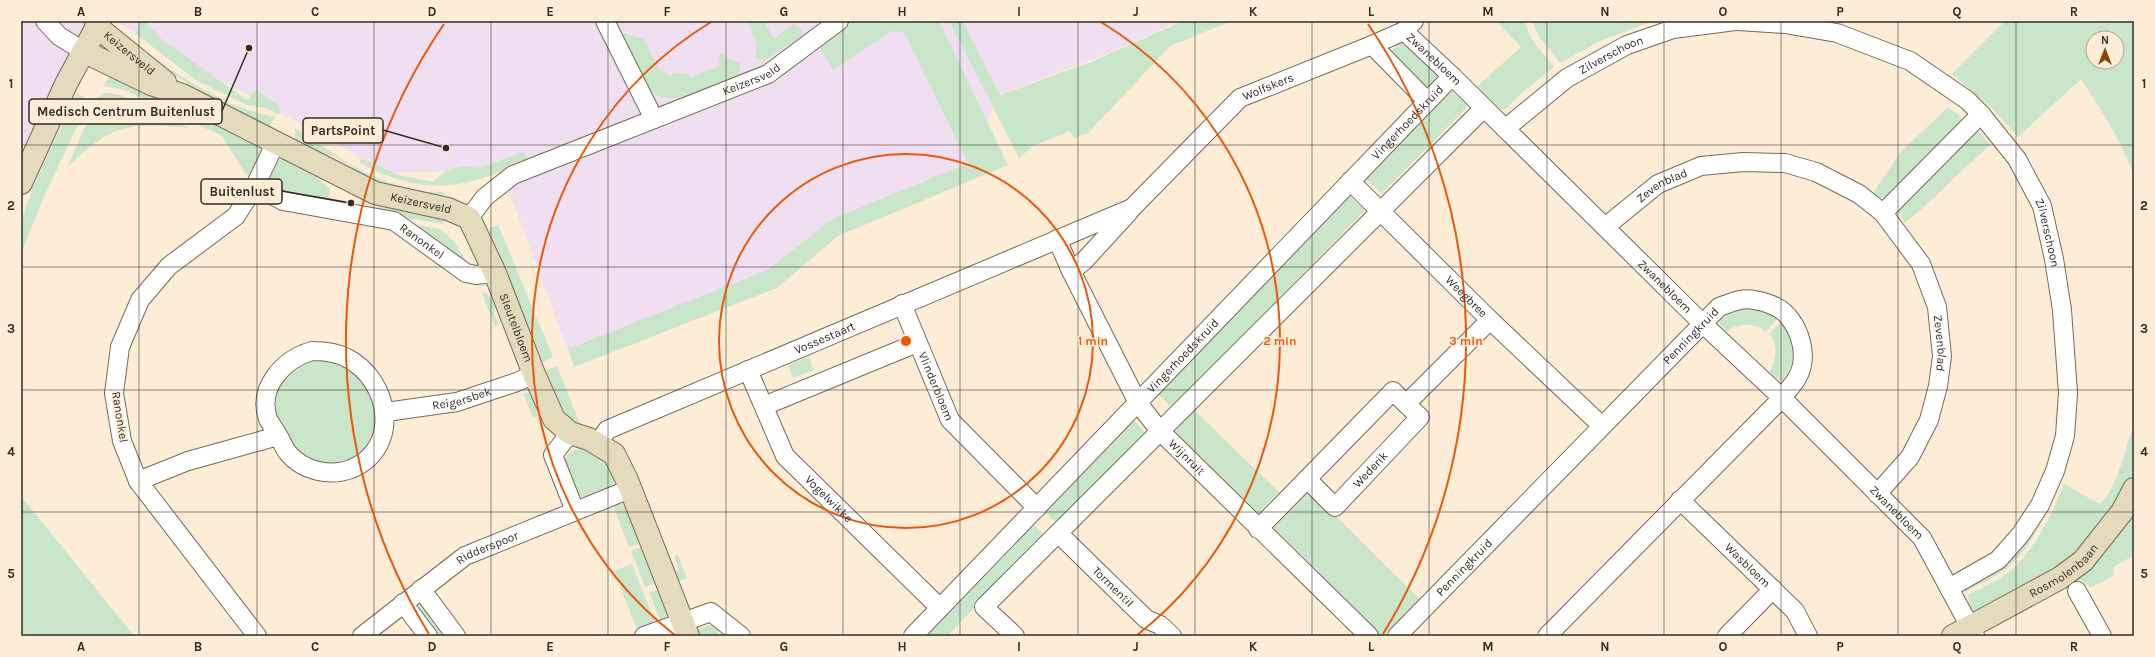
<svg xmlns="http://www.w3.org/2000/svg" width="2155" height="657" viewBox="0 0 2155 657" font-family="Karla,sans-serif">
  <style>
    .industrial { fill: #f0dff1 }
    .green { fill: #cae6ca; fill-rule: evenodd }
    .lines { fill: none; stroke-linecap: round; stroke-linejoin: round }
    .street-casing { stroke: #786956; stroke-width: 20 }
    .secondary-casing { stroke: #786956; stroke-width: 24 }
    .street { stroke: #fff; stroke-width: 18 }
    .secondary { stroke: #e4dabc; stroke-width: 22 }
    .grid { fill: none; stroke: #332c24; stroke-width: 1; stroke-opacity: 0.55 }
    .ring { fill: none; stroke: #e8590c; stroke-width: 2 }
    .labels { text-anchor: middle; stroke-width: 3; stroke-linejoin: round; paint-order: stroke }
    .street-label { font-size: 12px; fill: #332c24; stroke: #fdecd6 }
    .centre { fill: #e8590c; stroke: #fdecd6; stroke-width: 2 }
    .ring-label { font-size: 12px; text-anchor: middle; font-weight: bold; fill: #e8590c; stroke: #fdecd6; stroke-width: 3; stroke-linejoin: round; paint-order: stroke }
    .leader { fill: none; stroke: #332c24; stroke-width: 1.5 }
    .callout-dot { fill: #332c24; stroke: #fdecd6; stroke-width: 1.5 }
    .callout { fill: #fdecd6; stroke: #332c24; stroke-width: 1.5 }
    .callout-label { font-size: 13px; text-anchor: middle; font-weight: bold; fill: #332c24 }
    .neatline { fill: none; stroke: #332c24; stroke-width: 1.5 }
    .grid-label { font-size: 13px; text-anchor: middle; font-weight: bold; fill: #332c24 }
  </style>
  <rect width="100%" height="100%" fill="#fdecd6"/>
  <path class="industrial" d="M21,21H110L21,193Z
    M114,21H1180L1094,59L998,95L970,162L831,219L772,270L568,350L501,170L389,173Z"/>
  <path class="green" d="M139,21H150L147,26L157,33L156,35L247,100L255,90L279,105L280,115L265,108L247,105L197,81L136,34Z
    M748,21H764L774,39L794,24L802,29V36L766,60L757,59L755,56L757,45Z
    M854,21H939L1008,165L838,236L777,288L574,367L568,349L769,269L832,219L968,163L904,33L891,31L833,70L820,48Z
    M949,21H963L1000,95L1091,62L1183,21H1232L1170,46L1088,133L1074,138L1070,131L1033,146L1019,158Z
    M1496,21H1524L1532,40L1554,67L1524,91L1505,109H1500L1487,96L1472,91L1521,47Z
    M1532,21H1653L1598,42L1560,63L1540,38Z
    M2005,21H2134V176C2122,141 2101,110 2081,79L2018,137L1992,108L1952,74ZM2093,38H2117V62H2093Z
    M624,33L644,39L659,69L668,75L687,72L690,78L719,66L720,53L730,60L740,62L739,78C715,86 674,108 652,93L624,41Z
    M130,41C175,73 220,106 275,117L270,127L266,128L200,92L132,46Z
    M1400,43H1404L1437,74L1438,80L1427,89L1390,52Z
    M110,75L118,77L259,142L258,144L263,154L252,176L249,177L245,173L222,136L125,90L104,86Z
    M1451,90L1468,106L1382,193L1365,178Z
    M77,93L85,98L87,105L43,199L21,254V221L33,187Z
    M106,93L121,95L190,128C131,122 109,124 67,168L97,98Z
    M1948,107L1961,117V122L1890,196L1881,198L1873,193L1900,153Z
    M295,128C338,157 389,195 443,192L445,195L409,193L385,187L334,156L310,152L295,142Z
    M1973,131H1978L1991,145C1961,169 1936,198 1905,223L1897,209Z
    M524,151L528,160C464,190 424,197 360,163L361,158L399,175L433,182L447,170L462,166L481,168Z
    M280,159C300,158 315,177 330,189L329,205C320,204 310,203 301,201C281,196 254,178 280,159Z
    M1348,195L1365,210L1172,408L1157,393Z
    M361,206C392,206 416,209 446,220L443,224L401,217Z
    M416,225L439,229L454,241L468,264L415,226Z
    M498,225L553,357L541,363L491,245L489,228Z
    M484,292L496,303L494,313L499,325L495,326L482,294Z
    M1755,305L1779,316L1766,332C1756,323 1737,322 1727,332L1720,325V314Z
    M1783,320L1787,323C1795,352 1800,354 1782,381L1769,374C1775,361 1780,346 1769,334Z
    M809,357L814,370L793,378L788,365Z
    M327,358L350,368L371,395L379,412L371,441L354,459L330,465L306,461L293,447L283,430L275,410L277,393L285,377L306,360Z
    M557,366L580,424C561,417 553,389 544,371Z
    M533,391L543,414L533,418L523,394Z
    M1194,410L1279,492L1259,512L1252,511L1172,433Z
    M1133,419L1146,434L1056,523L1044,511Z
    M2134,422V471L2115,510L2075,558L1977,613L1968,609L1963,604L1969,601L1968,595C1980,588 1994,583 2006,574C2033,555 2052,513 2064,484L2100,504C2116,490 2128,443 2134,422Z
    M584,447L602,454L615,481L612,488L588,499L576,495C567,472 552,455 584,447Z
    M2063,472C2051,502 2033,549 2005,569C1993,579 1978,585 1965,592V586Z
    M1305,493H1312L1420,599L1384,635H1376L1272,534V526Z
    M21,496L134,636H21Z
    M619,502L627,508L643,542L629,547L612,503Z
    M2134,504V555L2114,567L2113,576L2090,588L2087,584L2075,591L2072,585L2068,587L2065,583Z
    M1033,524L1045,535L947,636H922Z
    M644,546L660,582L645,587L631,551Z
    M678,555L687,578L678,582L675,575L679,569L674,556Z
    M632,564L655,622L637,629L614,571Z
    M661,588L668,613L661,622L649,592Z
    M424,604L449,636H435L415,610Z
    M711,625L718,630L719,636H700L696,629Z"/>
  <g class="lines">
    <g class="street-casing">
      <g id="street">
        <path d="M45,21L59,36L83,51"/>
        <path d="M605,21L654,119"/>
        <path id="s1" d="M1738,21L1785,24L1837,33L1910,61L1967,100L1981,114L2017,159L2042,206L2054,259L2062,310L2068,393L2065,436L2055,471L2040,505L2021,534L1998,560L1949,588"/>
        <path id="s2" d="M1404,31L1452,76L1702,323L1782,398L1922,538L1975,636"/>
        <path d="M1372,45L1427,101"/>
        <path id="s3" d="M1505,129L1567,78L1627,45L1673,29L1735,21"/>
        <path id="s4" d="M1350,181L1490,320L1602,426"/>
        <path id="s5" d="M255,186L283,201L394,221L466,273L476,275L495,273"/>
        <path d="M1883,213L1981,114"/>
        <path id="s6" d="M469,218L485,197L513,175L768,74L839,21"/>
        <path id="s7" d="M1605,227L1658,184L1701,166L1743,162L1785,163L1816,172L1859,194L1883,213L1921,264L1937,307L1942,356L1938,386L1929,420L1910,457L1877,494"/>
        <path id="s8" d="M1057,239L1071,271L1138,403L1160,431L1369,636"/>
        <path d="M1071,271L1084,261L1129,212"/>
        <path id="s9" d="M902,304L950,420L1037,508"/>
        <path d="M312,351C325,351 336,352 347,358C390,380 402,448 351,469C330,477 303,471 288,453C284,448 282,442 279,437C276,431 271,425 268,419C257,387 284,359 312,351Z"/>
        <path id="s10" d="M748,370L785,456L940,608"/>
        <path d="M764,406L917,343"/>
        <path id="s11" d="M386,412L457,402L517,382L534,374"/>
        <path d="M570,433L553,455L575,511"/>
        <path id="s12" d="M598,444L607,430L1132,208L1240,98L1372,45L1404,31L1414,21"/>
        <path d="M1307,479L1393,391L1406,404"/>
        <path d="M138,481L188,461L278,436"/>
        <path id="s13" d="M1680,500L1795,611L1808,636"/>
        <path id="s14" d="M1258,529L1307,479L1335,507L1420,417L1406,404L1490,320"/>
        <path id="s15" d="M1058,533L1146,619L1160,625L1172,636"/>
        <path d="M421,589L456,636"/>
        <path d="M2077,591L2102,636"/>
        <path d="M403,603L428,636"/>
        <path d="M257,636L138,481L122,441L114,393L120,347L140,300L169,266L236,216L255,186L276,142"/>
        <path id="s16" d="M362,636L465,556L630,489"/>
        <path d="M644,636L711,612L741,636"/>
        <path id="s17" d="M913,636L1452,76"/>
        <path d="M1015,636L984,607L1484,108"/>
        <path id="s18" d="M1397,636L1719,307C1730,303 1742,297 1754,300C1764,301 1777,306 1785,313C1801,329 1809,358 1797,378C1793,385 1787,391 1782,398L1547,636"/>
        <path d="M1727,636L1773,589"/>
      </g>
    </g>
    <g class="secondary-casing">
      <g id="secondary">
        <path id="s19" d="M96,26L165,82"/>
        <path id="s20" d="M83,51L151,84L182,95L375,193L448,209L469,218L495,273L534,374L554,419L570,433L589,439L614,454L627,480L688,636"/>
        <path d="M21,183L66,84L100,21"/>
        <path id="s21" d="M1953,636L2060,578L2083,561L2122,512L2134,489"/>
      </g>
    </g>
    <use href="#street" class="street"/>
    <use href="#secondary" class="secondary"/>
  </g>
  <path class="grid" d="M139,21V636M257,21V636M374,21V636M491,21V636M608,21V636M726,21V636M843,21V636M960,21V636M1078,21V636M1195,21V636M1312,21V636M1429,21V636M1547,21V636M1664,21V636M1781,21V636M1898,21V636M2016,21V636M21,145H2134M21,267H2134M21,390H2134M21,512H2134"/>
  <g class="ring">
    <circle cx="906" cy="341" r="187"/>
    <path d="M676 636A374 374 0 0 1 711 22M1101 22A374 374 0 0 1 1136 636"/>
    <path d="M429 634A560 560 0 0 1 444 24M1368 24A560 560 0 0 1 1383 634"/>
  </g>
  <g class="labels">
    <g class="street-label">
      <text dy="4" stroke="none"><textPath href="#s19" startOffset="43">Keizersveld</textPath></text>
      <text dy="4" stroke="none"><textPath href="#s3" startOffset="130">Zilverschoon</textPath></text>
      <text dy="4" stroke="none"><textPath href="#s2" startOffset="41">Zwanebloem</textPath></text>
      <text dy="4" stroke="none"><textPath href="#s6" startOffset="319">Keizersveld</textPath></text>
      <text dy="4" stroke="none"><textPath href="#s12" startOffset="771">Wolfskers</textPath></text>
      <text dy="4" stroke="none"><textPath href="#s17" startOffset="713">Vingerhoedskruid</textPath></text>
      <text dy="4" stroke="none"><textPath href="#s7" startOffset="71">Zevenblad</textPath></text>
      <text dy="4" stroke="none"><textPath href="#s20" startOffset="372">Keizersveld</textPath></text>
      <text dy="4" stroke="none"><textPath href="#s1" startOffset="405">Zilverschoon</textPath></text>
      <text dy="4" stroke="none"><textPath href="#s5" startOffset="179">Ranonkel</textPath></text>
      <text dy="4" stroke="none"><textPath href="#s2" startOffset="365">Zwanebloem</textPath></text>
      <text dy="4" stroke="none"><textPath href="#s4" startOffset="164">Weegbree</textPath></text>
      <text dy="4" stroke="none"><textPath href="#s20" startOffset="542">Sleutelbloem</textPath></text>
      <text dy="4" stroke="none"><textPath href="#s18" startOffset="420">Penningkruid</textPath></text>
      <text dy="4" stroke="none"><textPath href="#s12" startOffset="253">Vossestaart</textPath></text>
      <text dy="4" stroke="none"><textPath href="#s7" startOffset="456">Zevenblad</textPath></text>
      <text dy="4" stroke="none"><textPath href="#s17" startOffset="389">Vingerhoedskruid</textPath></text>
      <text dy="4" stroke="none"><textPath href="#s9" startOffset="89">Vlinderbloem</textPath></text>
      <text dy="4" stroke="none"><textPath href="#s11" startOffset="77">Reigersbek</textPath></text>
      <text transform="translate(120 417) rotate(81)" y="4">Ranonkel</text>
      <text dy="4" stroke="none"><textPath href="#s8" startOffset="256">Wijnruit</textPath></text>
      <text dy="4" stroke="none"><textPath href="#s14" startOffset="161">Wederik</textPath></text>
      <text dy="4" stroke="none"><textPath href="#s10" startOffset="155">Vogelwikke</textPath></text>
      <text dy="4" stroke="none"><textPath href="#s2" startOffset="689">Zwanebloem</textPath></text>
      <text dy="4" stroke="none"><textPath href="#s16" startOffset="154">Ridderspoor</textPath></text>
      <text dy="4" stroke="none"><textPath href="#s13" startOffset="94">Wasbloem</textPath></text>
      <text dy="4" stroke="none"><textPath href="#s18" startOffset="96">Penningkruid</textPath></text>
      <text dy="4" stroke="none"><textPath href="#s21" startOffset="129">Rosmolenbaan</textPath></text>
      <text dy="4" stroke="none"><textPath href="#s15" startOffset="77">Tormentil</textPath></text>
    </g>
  </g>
  <circle cx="906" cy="341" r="6" class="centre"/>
  <g class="ring-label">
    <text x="1093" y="345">1 min</text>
    <text x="1280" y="345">2 min</text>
    <text x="1466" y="345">3 min</text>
  </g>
  <path class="leader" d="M249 48L222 111M446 148L383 130M351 203L282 191"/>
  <g class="callout-dot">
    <circle cx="249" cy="48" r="4"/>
    <circle cx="446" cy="148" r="4"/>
    <circle cx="351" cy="203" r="4"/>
  </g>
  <g class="callout">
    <rect x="29" y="99" width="193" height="25" rx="4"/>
    <rect x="303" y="118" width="80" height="25" rx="4"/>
    <rect x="201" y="179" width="81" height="25" rx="4"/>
  </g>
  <g class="callout-label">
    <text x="126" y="116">Medisch Centrum Buitenlust</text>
    <text x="343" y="135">PartsPoint</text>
    <text x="242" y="196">Buitenlust</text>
  </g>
  <rect width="2155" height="657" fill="none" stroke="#fdecd6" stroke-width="44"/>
  <g transform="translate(2105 50)"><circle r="19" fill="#fdecd6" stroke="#ac9f8f"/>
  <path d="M0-3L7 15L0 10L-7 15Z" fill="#85450d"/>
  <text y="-6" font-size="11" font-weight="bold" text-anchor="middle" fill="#332c24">N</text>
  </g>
  <rect x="22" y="22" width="2111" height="613" class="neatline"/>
  <g class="grid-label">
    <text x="81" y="16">A</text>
    <text x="198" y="16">B</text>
    <text x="315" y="16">C</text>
    <text x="432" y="16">D</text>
    <text x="550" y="16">E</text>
    <text x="667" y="16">F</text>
    <text x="784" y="16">G</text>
    <text x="902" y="16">H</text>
    <text x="1019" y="16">I</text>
    <text x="1136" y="16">J</text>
    <text x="1253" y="16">K</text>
    <text x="1371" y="16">L</text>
    <text x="1488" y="16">M</text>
    <text x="1605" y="16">N</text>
    <text x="1723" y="16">O</text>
    <text x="1840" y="16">P</text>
    <text x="1957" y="16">Q</text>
    <text x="2074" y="16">R</text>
    <text x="11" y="88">1</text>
    <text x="2144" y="88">1</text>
    <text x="11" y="210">2</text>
    <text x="2144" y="210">2</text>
    <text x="11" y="333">3</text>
    <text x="2144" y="333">3</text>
    <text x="11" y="456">4</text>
    <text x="2144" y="456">4</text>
    <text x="11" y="578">5</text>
    <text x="2144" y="578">5</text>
    <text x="81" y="651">A</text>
    <text x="198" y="651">B</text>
    <text x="315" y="651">C</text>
    <text x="432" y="651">D</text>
    <text x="550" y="651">E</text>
    <text x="667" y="651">F</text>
    <text x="784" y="651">G</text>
    <text x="902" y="651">H</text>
    <text x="1019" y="651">I</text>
    <text x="1136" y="651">J</text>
    <text x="1253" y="651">K</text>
    <text x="1371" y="651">L</text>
    <text x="1488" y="651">M</text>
    <text x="1605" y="651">N</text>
    <text x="1723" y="651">O</text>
    <text x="1840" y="651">P</text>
    <text x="1957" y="651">Q</text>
    <text x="2074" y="651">R</text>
  </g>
</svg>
